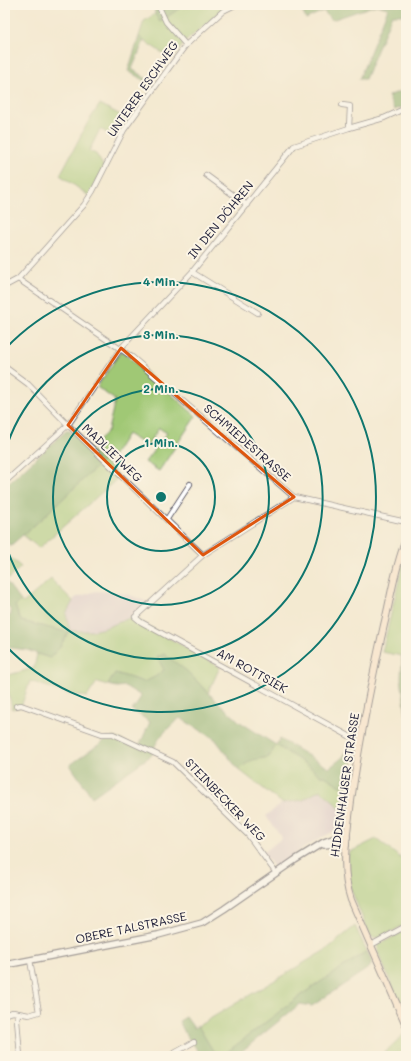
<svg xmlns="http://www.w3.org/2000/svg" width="411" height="1061" viewBox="0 0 411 1061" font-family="Mali,sans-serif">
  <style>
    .industrial { fill: #d1bdcb }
    .green { fill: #a0c874; stroke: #617558 }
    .forest { fill: #80ac66; stroke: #516750 }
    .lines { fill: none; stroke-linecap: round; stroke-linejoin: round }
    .minor-casing { stroke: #424052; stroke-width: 6 }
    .tertiary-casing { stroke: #424052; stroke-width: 8 }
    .secondary-casing { stroke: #424052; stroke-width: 8 }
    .minor { stroke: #fff; stroke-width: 4.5 }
    .tertiary { stroke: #fff; stroke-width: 5.5 }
    .secondary { stroke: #fce5cf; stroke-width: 6 }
    .marked { fill: none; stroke: #de560e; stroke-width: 3; stroke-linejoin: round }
    .ring { fill: none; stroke: #0f766e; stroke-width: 2 }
    .labels { text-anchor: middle; stroke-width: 4; stroke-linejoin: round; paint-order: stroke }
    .street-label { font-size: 12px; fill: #22223b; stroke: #fcf5e5 }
    .centre { fill: #0f766e; stroke: #fcf5e5; stroke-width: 2 }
    .ring-label { font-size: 12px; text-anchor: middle; font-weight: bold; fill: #0f766e; stroke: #fcf5e5; stroke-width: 4; stroke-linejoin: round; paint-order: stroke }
  </style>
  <rect width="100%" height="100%" fill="#fcf5e5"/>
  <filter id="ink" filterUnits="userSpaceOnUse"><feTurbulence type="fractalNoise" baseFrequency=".025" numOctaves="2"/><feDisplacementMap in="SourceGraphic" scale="8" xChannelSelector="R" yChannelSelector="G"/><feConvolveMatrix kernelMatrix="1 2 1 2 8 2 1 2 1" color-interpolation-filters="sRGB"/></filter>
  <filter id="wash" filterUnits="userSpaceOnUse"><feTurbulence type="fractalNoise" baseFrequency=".012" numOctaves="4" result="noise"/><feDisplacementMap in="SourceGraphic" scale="16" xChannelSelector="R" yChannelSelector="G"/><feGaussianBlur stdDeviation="0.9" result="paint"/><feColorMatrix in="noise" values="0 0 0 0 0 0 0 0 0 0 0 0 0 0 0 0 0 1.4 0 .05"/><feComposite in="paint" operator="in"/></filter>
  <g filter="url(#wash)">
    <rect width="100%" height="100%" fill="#f4ead1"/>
    <path class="industrial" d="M96,591L115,592L128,594L148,602L132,617L105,628L91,631H69L66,614L73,601L75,598Z
      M320,790L331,799L341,810L339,828L305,847L275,868L263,853L282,838L266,816L282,803L303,800Z"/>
    <path class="green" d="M184,5H225L226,7L186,41L172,59L144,41L139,36L144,21L155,14L160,22Z
      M100,104L130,120L118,139L100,129L89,151L96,154L104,167L89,196L60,175L88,122Z
      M123,352L196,416L159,471L145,462L167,433L159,428L147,446L127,434L109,462L93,447L108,430L115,400L97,387L120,353Z
      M103,461L118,475L117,479L39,548L23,535L38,522Z
      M5,553L21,567L6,581L5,580Z
      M404,559H406V652L402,656L382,652Z
      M51,579L73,601L66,614L70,631H91L105,628L132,617L220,667L208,693L187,671L164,670L155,677L144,682L115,673L108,685L97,682L87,697L69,694L30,681L21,707L12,709L5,676L34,668L37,654L50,658L69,631L66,632L21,621L15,606L21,601L23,603Z
      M276,745L307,765L321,776H325L347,790L341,810L331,799L320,790L303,800L282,803L238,769L252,760L269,757Z
      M376,839L406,862V924L380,938H373L369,934L350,887L348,872V853Z
      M355,926L367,951L301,995L222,1056H219L210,1046L198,1026L327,949Z
      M406,930V1018L378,953V945Z
      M405,1033L406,1056H381Z"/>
    <path class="forest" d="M154,5H184L160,22L155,14Z
      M299,5H406V15H392L365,79H359L388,8L376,5L332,20L323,11L306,19Z
      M139,36L144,41L132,69L154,84L153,86L128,71Z
      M406,89V106L394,110L388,96Z
      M66,431H70L103,461L38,522L10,546L5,539V486Z
      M5,580L21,601L15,606L21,621L66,632L69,631L60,647L50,658L27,650L5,647V617L11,615V611L7,605H5Z
      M406,652V715L401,678L402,656Z
      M164,654L187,671L208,693L240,722L276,745L280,739L329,768L343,757L351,743L356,745L347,790L325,776H321L307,765L276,745L269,757L252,760L238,769L215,739L180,718C168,728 155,739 152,755L92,797L70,765L108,738L114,737L137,746L140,744L150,722L132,710L137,704L141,696L125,686L117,687L108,685L115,673L144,682L155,677L164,670L157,657Z
      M367,951L372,961L370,967L312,1006L300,1004L236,1056H222L301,995Z
      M186,1017L194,1028L198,1026L210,1046L219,1056H202L186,1035L179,1021Z"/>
  </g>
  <g filter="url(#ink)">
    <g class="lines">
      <g class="minor-casing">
        <path id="minor" d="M158,5L166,22L186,45
          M342,105L350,106L349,128
          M206,175L247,205
          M192,272L258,313
          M18,279L132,357L294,497L406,522
          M5,286L18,279L84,205L93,191L124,130L174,61L186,45L223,11L235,5
          M5,367L28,384L68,425L203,555
          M5,482L68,425L121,348L192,272L294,146L349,128L384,118L406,108
          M294,497L203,555L135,617L141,622L360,742
          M167,519L190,484
          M16,706L21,705L102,734H113L173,762L248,835L276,873
          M371,945L406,926
          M5,1014L13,1012L29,1015L39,1012L30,960
          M18,1014L17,1020L20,1056
          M169,1056L194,1042"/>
      </g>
      <g class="tertiary-casing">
        <path id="tertiary" d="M324,845L332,844L346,845
          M5,965L158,935L202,923L224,909L295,860L324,842L338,837H347"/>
      </g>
      <g class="secondary-casing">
        <path id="secondary" d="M406,540C395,566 391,597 384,625C371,683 359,742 351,801C347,834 340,868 351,900L406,1025"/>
      </g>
      <use href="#minor" class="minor"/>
      <use href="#tertiary" class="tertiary"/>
      <use href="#secondary" class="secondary"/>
    </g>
  </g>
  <path d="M0 0H411V1061H0ZM121,348L294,497L203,555L68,425Z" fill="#f4ead1" fill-opacity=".55" fill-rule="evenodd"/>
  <path class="marked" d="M121,348L294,497L203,555L68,425Z"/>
  <g class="ring">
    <circle cx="161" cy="497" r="54"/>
    <circle cx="161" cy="497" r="108"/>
    <path d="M5 452A162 162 0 1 1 5 542"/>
    <path d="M5 349A215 215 0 1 1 5 645"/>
  </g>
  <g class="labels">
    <g class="street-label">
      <text transform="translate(143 89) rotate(-55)" y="4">UNTERER ESCHWEG</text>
      <text transform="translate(221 220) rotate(-51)" y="4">IN DEN DÖHREN</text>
      <text transform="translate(247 443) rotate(41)" y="4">SCHMIEDESTRASSE</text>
      <text transform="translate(112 453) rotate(44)" y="4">MADLIETWEG</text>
      <text transform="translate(252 671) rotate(29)" y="4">AM ROTTSIEK</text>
      <text transform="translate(345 785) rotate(-82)" y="4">HIDDENHAUSER STRASSE</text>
      <text transform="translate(225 800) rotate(46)" y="4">STEINBECKER WEG</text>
      <text transform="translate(131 928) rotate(-12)" y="4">OBERE TALSTRASSE</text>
    </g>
  </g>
  <circle cx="161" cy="497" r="6" class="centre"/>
  <g class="ring-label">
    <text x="161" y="286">4 Min.</text>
    <text x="161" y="339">3 Min.</text>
    <text x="161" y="393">2 Min.</text>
    <text x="161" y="447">1 Min.</text>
  </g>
  <rect width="411" height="1061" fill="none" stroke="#fcf5e5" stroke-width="20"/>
</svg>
